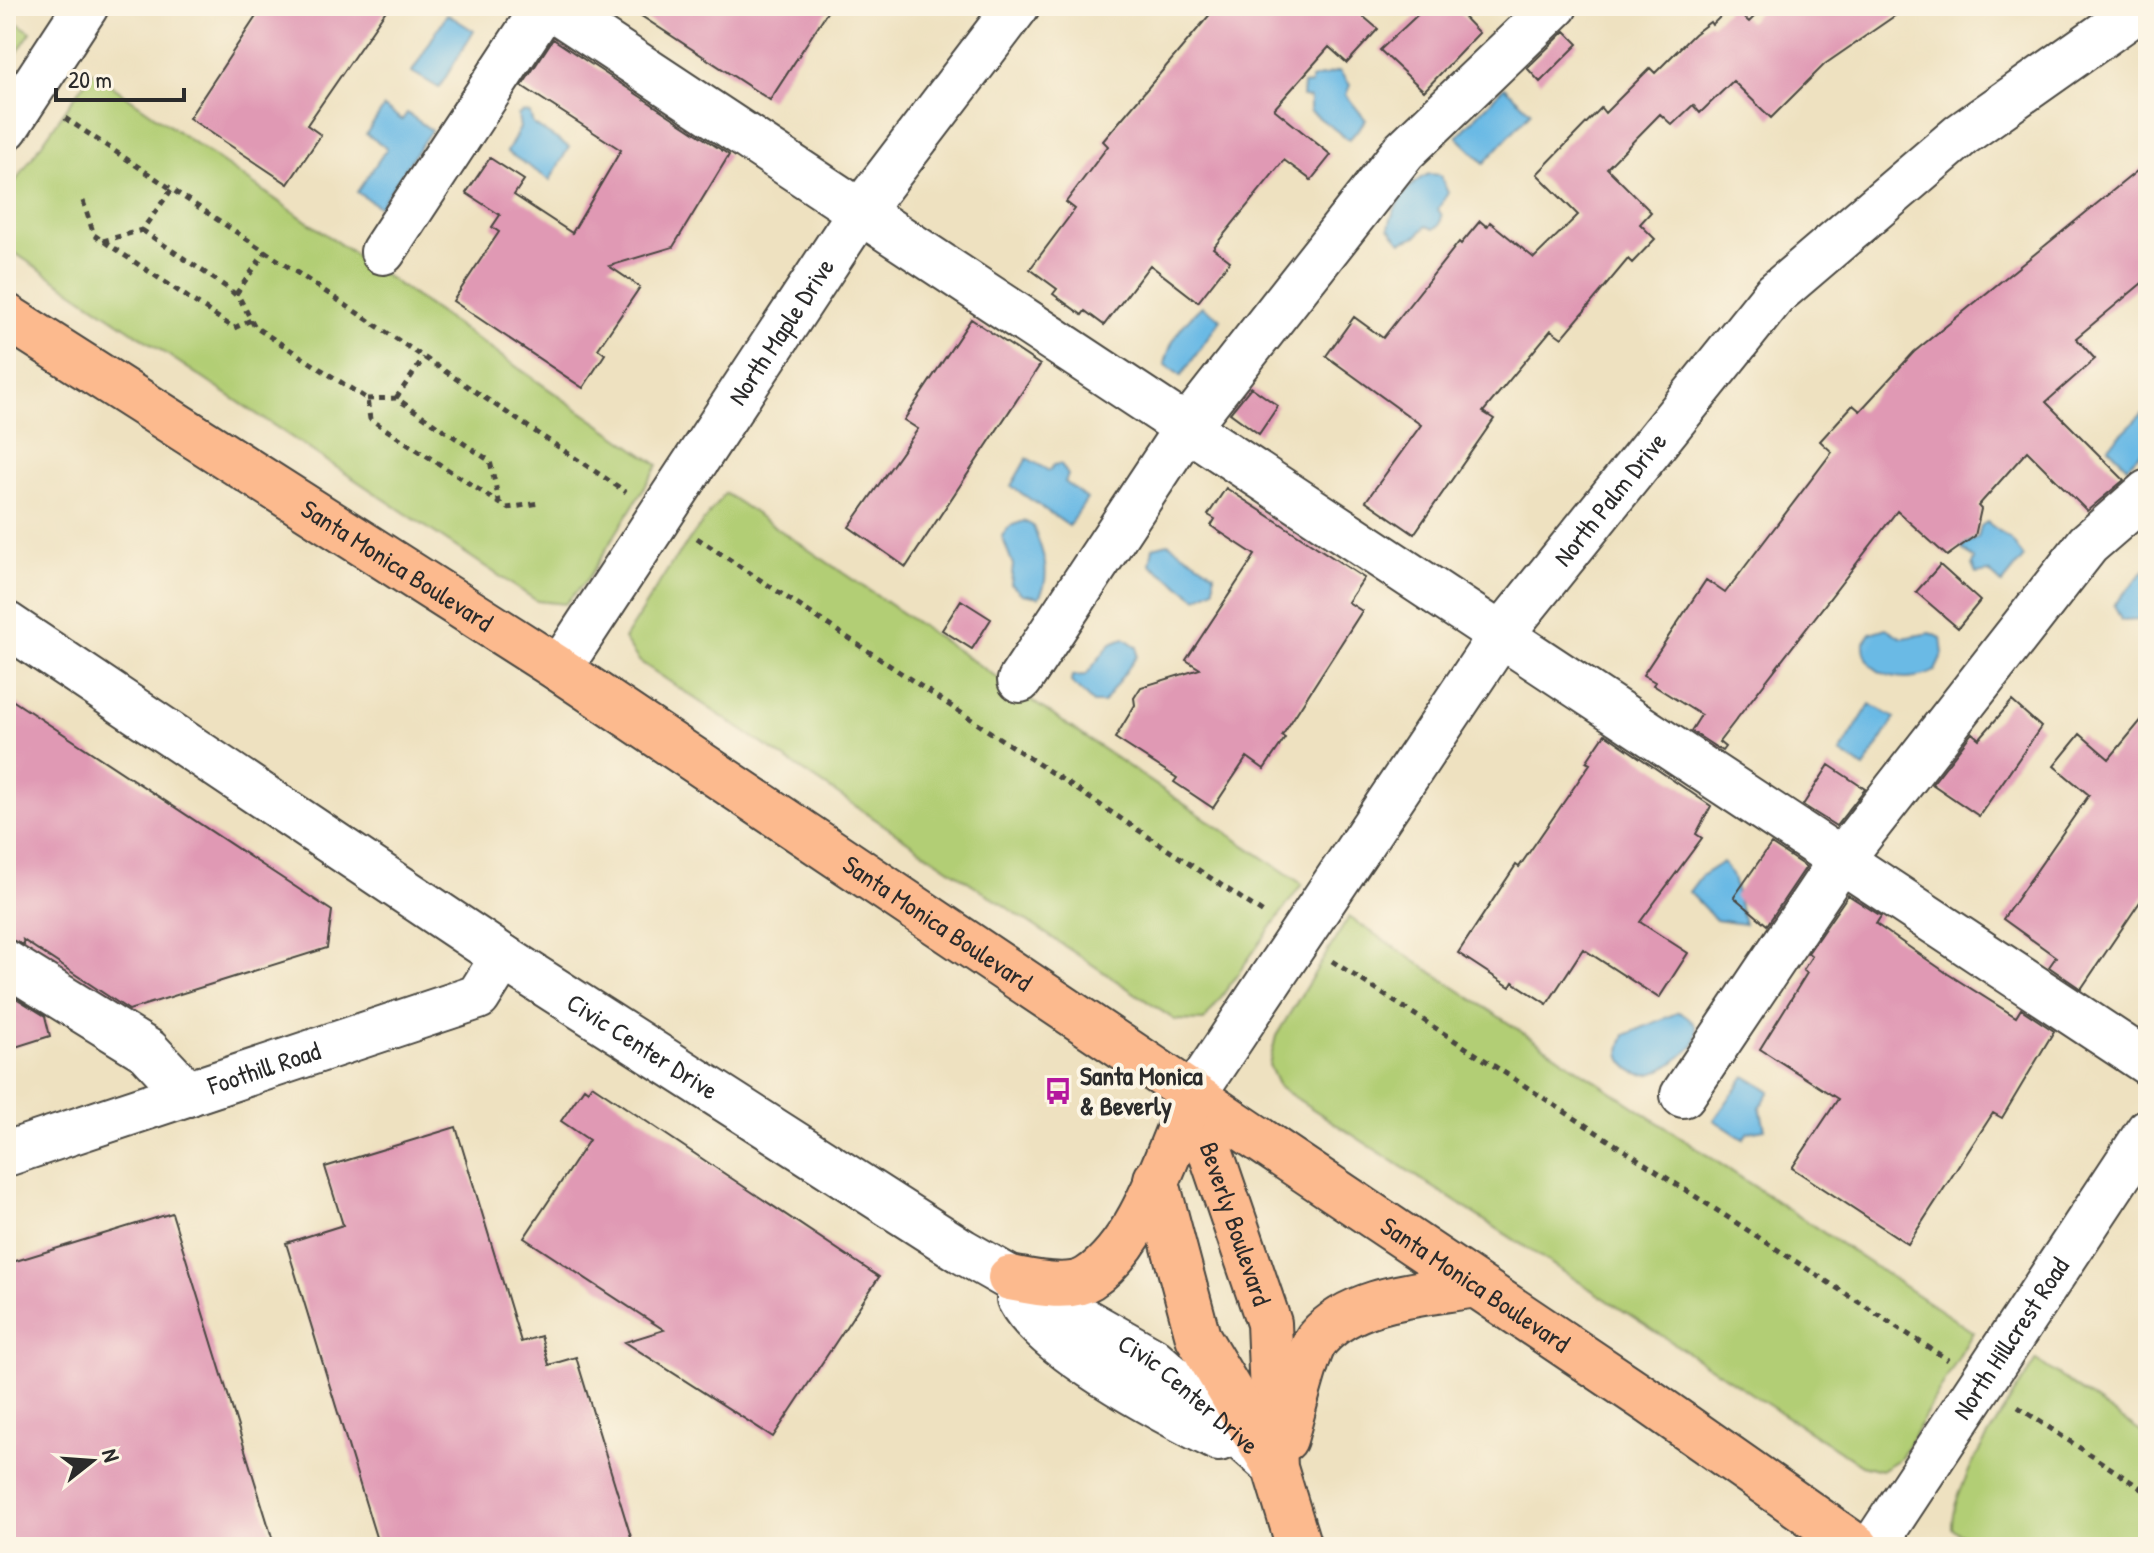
<svg xmlns="http://www.w3.org/2000/svg" width="2154" height="1553" viewBox="0 0 2154 1553" font-family="'Patrick Hand',sans-serif">
  <style>
    .green { fill: #b2ce74; stroke: #6e7c50; stroke-width: 2 }
    .water { fill: #6abae5; stroke: #4a7288; stroke-width: 2 }
    .building { fill: #e099b4 }
    .lines { fill: none; stroke-linecap: round; stroke-linejoin: round }
    .minor-casing { stroke: #484641; stroke-width: 48 }
    .major-casing { stroke: #484641; stroke-width: 48 }
    .path { stroke: #484641; stroke-width: 5; stroke-dasharray: 6 6; stroke-linecap: butt }
    .minor { stroke: #fff; stroke-width: 44 }
    .major { stroke: #fcba8e; stroke-width: 44 }
    .labels { text-anchor: middle; stroke-width: 8; stroke-linejoin: round; paint-order: stroke }
    .street-label { font-size: 26px; fill: #2b2b2b; stroke: #fcf5e5 }
    .poi-label { font-size: 26px; font-weight: bold; fill: #2b2b2b; stroke: #fcf5e5; text-anchor: start }
  </style>
  <rect width="100%" height="100%" fill="#fcf5e5"/>
  <filter id="ink" filterUnits="userSpaceOnUse"><feTurbulence type="fractalNoise" baseFrequency=".0125" numOctaves="2"/><feDisplacementMap in="SourceGraphic" scale="16" xChannelSelector="R" yChannelSelector="G"/><feConvolveMatrix kernelMatrix="1 2 1 2 8 2 1 2 1" color-interpolation-filters="sRGB"/></filter>
  <filter id="wash" filterUnits="userSpaceOnUse"><feTurbulence type="fractalNoise" baseFrequency=".006" numOctaves="4" result="noise"/><feDisplacementMap in="SourceGraphic" scale="32" xChannelSelector="R" yChannelSelector="G"/><feGaussianBlur stdDeviation="1.8" result="paint"/><feColorMatrix in="noise" values="0 0 0 0 0 0 0 0 0 0 0 0 0 0 0 0 0 1.4 0 .05"/><feComposite in="paint" operator="in"/></filter>
  <g filter="url(#wash)">
    <rect width="100%" height="100%" fill="#eee1c0"/>
    <path class="green" d="M6,16L31,32L6,69Z
      M92,72L658,465L588,579L565,604L537,601L6,247V195Z
      M725,493L1302,884L1204,1021L1175,1020L639,661L624,639L672,563Z
      M1349,917L1973,1332L1901,1458L1881,1470L1861,1465L1279,1087L1269,1065L1276,1036Z
      M2036,1360L2148,1437V1547H1979L1952,1528C1950,1485 2012,1399 2036,1360Z"/>
    <path class="water" d="M447,14L474,31L439,88L412,72Z
      M1339,71L1350,85L1346,95L1366,120L1349,140L1310,111V98L1302,97L1303,85L1311,84V79Z
      M1504,87L1531,112L1484,163L1457,137Z
      M384,107L402,120L407,113L431,130L379,207L357,192L387,148L366,134Z
      M524,112L530,114L533,124L569,147L550,180L507,152L520,128L518,115Z
      M1429,174L1440,175L1448,193L1438,209L1442,216L1440,224L1434,229L1426,226L1417,236L1401,242L1389,228C1392,207 1409,182 1429,174Z
      M1202,306L1221,319L1181,376L1165,364C1171,338 1183,323 1202,306Z
      M2148,408V445L2127,466L2108,447Z
      M1027,458L1049,471L1054,465L1061,464L1068,475L1065,482L1087,499L1069,526L1011,486Z
      M1024,521L1033,526C1042,549 1053,575 1039,597L1022,594L1011,584L1013,565L1002,536L1010,526Z
      M1987,522L2011,540L2024,557L2002,584L1989,572L1976,574L1972,565L1974,559L1961,548L1978,537L1981,526Z
      M1168,543L1214,573V589L1197,598L1150,564L1153,547Z
      M2148,566V613L2141,619L2121,620L2114,605Z
      M1886,628L1902,638L1931,633L1941,638L1943,654L1935,671C1910,685 1862,679 1864,642L1870,633Z
      M1124,638L1137,647V656L1103,703H1093L1071,682L1072,676L1086,675L1111,643Z
      M1870,704L1895,718L1864,768L1840,753Z
      M1723,862L1733,877L1744,924L1716,920L1689,892L1701,876Z
      M1679,1012C1695,1021 1701,1028 1694,1046C1676,1060 1648,1090 1626,1065C1617,1056 1620,1046 1625,1035Z
      M1745,1076L1770,1091L1760,1107L1765,1129L1748,1132L1743,1139L1714,1120Z"/>
    <g id="blocks">
      <path class="building" d="M263,6H389L307,125L321,135L288,184L189,118Z
        M626,6H831L770,100Z
        M1217,6H1351L1378,29L1347,63L1329,47L1274,109L1331,155L1311,180L1284,160L1213,248L1230,261L1198,302L1150,265L1104,325L1085,311L1082,315L1053,294L1057,289L1030,269L1075,209L1066,202L1108,146L1103,141Z
        M1427,6H1453L1479,33L1424,91L1380,50Z
        M1731,6L1749,22L1765,6H1909L1825,64L1771,118L1733,81L1700,113L1693,105L1672,125L1660,114L1607,168L1651,212L1640,224L1655,239L1632,263L1628,259L1562,338L1551,330L1483,412L1494,419L1414,534L1366,501L1421,425L1326,356L1354,317L1383,338L1459,242L1461,244L1480,221L1487,227L1490,222L1534,258L1578,215L1537,174L1601,108L1605,113L1650,68L1655,73L1694,34L1710,22L1712,25Z
        M1565,31L1578,44L1540,82L1527,68Z
        M553,39L729,155L673,247L609,266L640,287L598,349L605,354L583,388L453,301L499,232L492,227L500,215L466,193L490,158L524,180L514,195L572,233L621,150L522,86Z
        M2148,162V278L2076,338L2095,359L2046,402L2124,480L2087,511L2027,451L1978,506L1981,509L1975,536L1947,556L1897,511L1719,742L1725,747L1722,751L1691,731L1701,715L1653,685L1655,682L1643,675L1706,580L1725,593L1832,452L1820,441L1853,405L1860,411L1914,352Z
        M971,319L1040,365L906,567L849,527L918,429L904,420Z
        M1251,387L1278,406L1259,434L1230,413Z
        M1226,488L1364,578L1348,602L1362,611L1282,736L1285,738L1264,769L1247,757L1213,808L1174,782L1177,778L1115,738L1135,705L1134,698L1141,687L1200,669L1186,660L1255,555L1211,526L1215,519L1208,515Z
        M1940,565L1980,601L1958,628L1916,592Z
        M961,600L991,619L972,649L942,630Z
        M6,696L332,911L327,948L129,1010L23,940L24,945L6,938Z
        M2012,701L2041,727L1979,816L1932,784L1972,733L1979,739Z
        M2148,712V890L2081,989L2049,967L2056,957L2003,919L2089,795L2054,766L2080,734L2109,759Z
        M1605,734L1711,806L1696,834L1702,838L1640,922L1688,953L1659,998L1583,949L1547,1004L1513,982L1510,987L1458,953L1516,865L1519,867L1590,764L1586,762Z
        M1829,765L1865,789L1836,826L1803,805Z
        M1771,844L1806,867L1767,925L1734,897Z
        M1848,895L1881,916L1876,924L1948,974L2016,1017L2021,1009L2054,1031L2002,1118L1993,1113L1908,1244L1792,1168L1838,1099L1760,1049L1807,973L1803,970L1812,956L1808,953Z
        M6,992L45,1016L50,1036L6,1050Z
        M592,1085L879,1277L773,1437L625,1342L664,1330L524,1238L589,1140L561,1121L584,1088L588,1091Z
        M456,1127L521,1342L541,1336L549,1365L576,1357L634,1547H379L286,1243L343,1225L325,1167Z
        M172,1213L275,1547H6V1264Z"/>
    </g>
  </g>
  <g filter="url(#ink)">
    <use href="#blocks" fill-opacity="0" stroke="#484641" stroke-width="2"/>
    <g class="lines">
      <g class="minor-casing">
        <g id="minor">
          <path d="M549,6L2148,1063"/>
          <path d="M6,128L86,6"/>
          <path d="M383,252L545,6"/>
          <path id="s1" d="M6,624L503,957L962,1251L1152,1359L1266,1459"/>
          <path id="s2" d="M559,669L860,212L1017,6"/>
          <path d="M1020,680L1187,427L1404,151L1555,6"/>
          <path d="M6,963L148,1051L188,1094"/>
          <path d="M1683,1095L1841,860L2088,544L2148,492"/>
          <path id="s3" d="M1192,1097L1501,635L1775,294L1961,135L2144,6"/>
          <path id="s4" d="M6,1154L478,997L503,957"/>
          <path d="M1019,1299C1044,1349 1167,1413 1219,1439"/>
          <path id="s5" d="M1873,1547L2148,1131"/>
        </g>
      </g>
      <g class="major-casing">
        <g id="major">
          <path id="s6" d="M6,316L559,669L1650,1402L1857,1547"/>
          <path id="s7" d="M1192,1097L1269,1323L1275,1468L1299,1547"/>
          <path d="M1156,1179L1198,1337L1272,1462"/>
          <path d="M1010,1278C1032,1282 1069,1291 1089,1278C1141,1244 1167,1153 1192,1097"/>
          <path d="M1285,1439C1291,1419 1307,1350 1318,1338C1354,1296 1425,1294 1475,1285"/>
        </g>
      </g>
      <path class="path" d="M65,118L626,492
        M83,201L94,235L234,328L251,320
        M142,230L229,289L240,299L255,327L367,399L370,419L507,508L540,503
        M103,241L142,230L172,189
        M236,294L266,251
        M396,398L424,358
        M367,399L396,398L490,461L499,501
        M697,538L1265,914
        M1332,961L1948,1360
        M2018,1407L2148,1493"/>
      <use href="#minor" class="minor"/>
      <use href="#major" class="major"/>
    </g>
  </g>
  <defs>
    <g id="bus-bare" transform="scale(2.16)"><path d="M-5-6H5V4H4V6H2V4H-2V6H-4V4H-5ZM-3.5-4V0h7V-4ZM-3.5 1.2v1.5H-2V1.2ZM2 1.2v1.5H3.5V1.2Z" fill="#b5179e" stroke="#fcf5e5" stroke-width="2.5" paint-order="stroke"/></g>
  </defs>
  <g fill-rule="evenodd">
    <use href="#bus-bare" x="1058" y="1091"/>
  </g>
  <g class="labels">
    <g class="street-label">
      <text dy="9" stroke="none"><textPath href="#s2" startOffset="404">North Maple Drive</textPath></text>
      <text dy="9" stroke="none"><textPath href="#s3" startOffset="730">North Palm Drive</textPath></text>
      <text dy="9" stroke="none"><textPath href="#s6" startOffset="464">Santa Monica Boulevard</textPath></text>
      <text dy="9" stroke="none"><textPath href="#s6" startOffset="1112">Santa Monica Boulevard</textPath></text>
      <text dy="9" stroke="none"><textPath href="#s1" startOffset="764">Civic Center Drive</textPath></text>
      <text dy="9" stroke="none"><textPath href="#s4" startOffset="272">Foothill Road</textPath></text>
      <text dy="9" stroke="none"><textPath href="#s7" startOffset="134">Beverly Boulevard</textPath></text>
      <text dy="9" stroke="none"><textPath href="#s6" startOffset="1760">Santa Monica Boulevard</textPath></text>
      <text dy="9" stroke="none"><textPath href="#s5" startOffset="250">North Hillcrest Road</textPath></text>
      <text dy="9" stroke="none"><textPath href="#s1" startOffset="1412">Civic Center Drive</textPath></text>
    </g>
    <g class="poi-label">
      <text x="1080" y="1085">Santa Monica<tspan x="1080" dy="30">&amp; Beverly</tspan></text>
    </g>
  </g>
  <rect width="2154" height="1553" fill="none" stroke="#fcf5e5" stroke-width="32"/>
  <g transform="translate(92 1461) rotate(73)" stroke="#fcf5e5" stroke-width="6" paint-order="stroke">
  <path d="M0-6L14 30L0 20L-14 30Z" fill="#2b2b2b"/>
  <text y="-12" font-size="22" font-weight="bold" text-anchor="middle" fill="#2b2b2b">N</text>
  </g>
  <path d="M56 88v12h128v-12" fill="none" stroke="#2b2b2b" stroke-width="4"/>
  <text x="68" y="88" font-size="24" fill="#2b2b2b" stroke="#fcf5e5" stroke-width="6" paint-order="stroke">20 m</text>
</svg>
